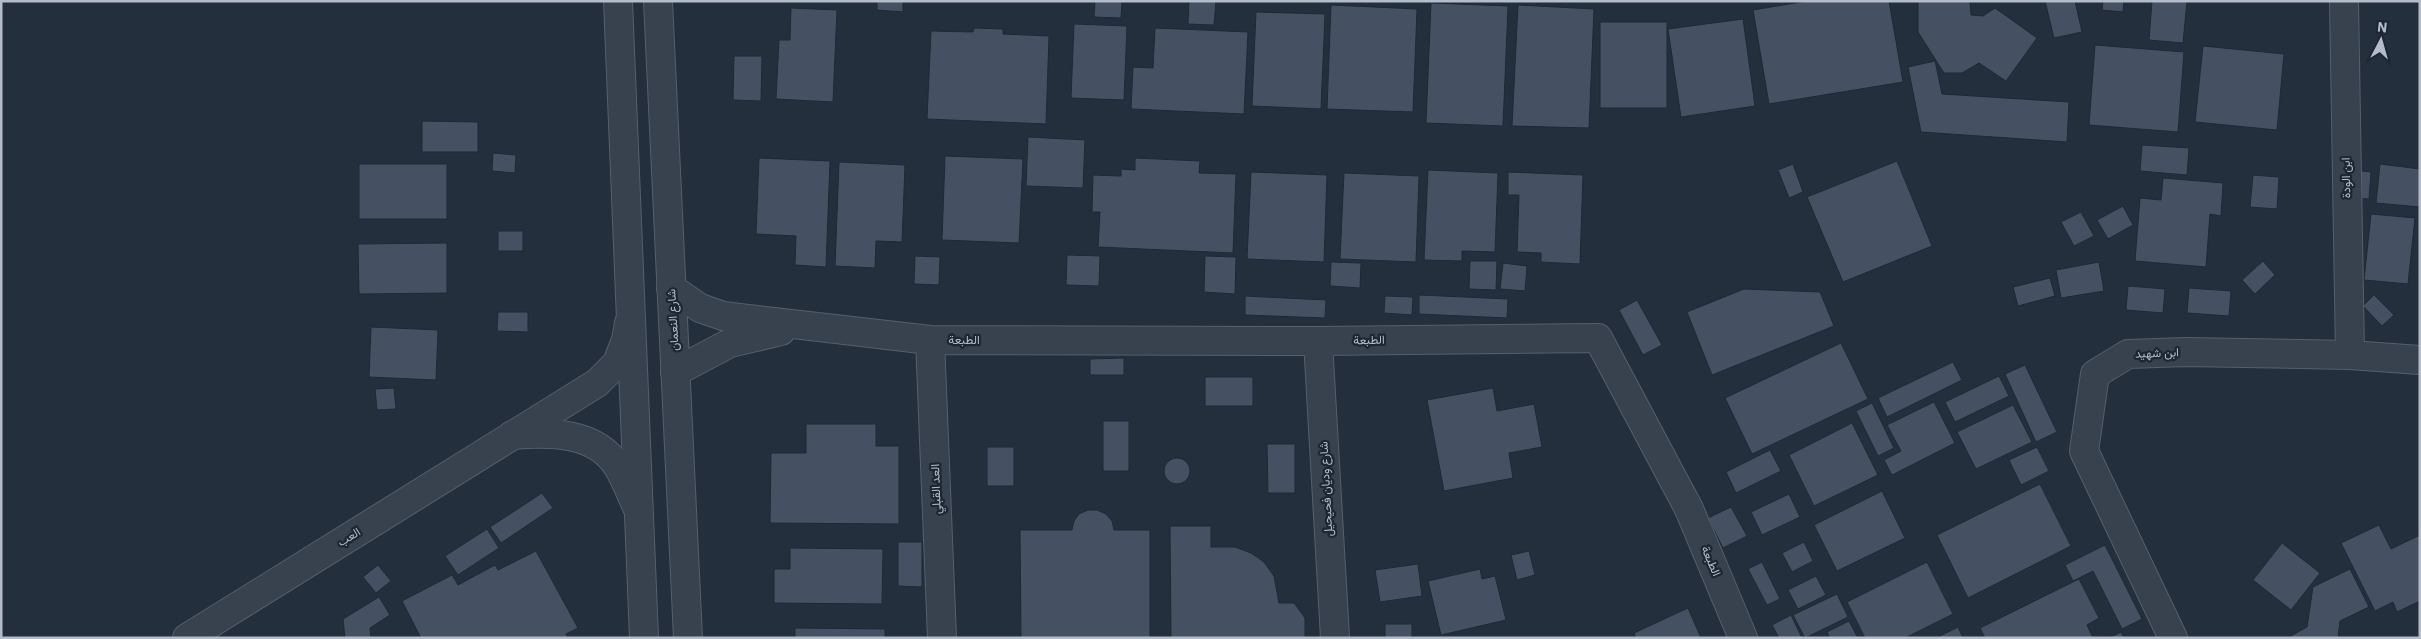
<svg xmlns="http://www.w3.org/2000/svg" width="2421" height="639" viewBox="0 0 2421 639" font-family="'IBM Plex Sans',Vazirmatn,sans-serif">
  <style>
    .building { fill: #455162; stroke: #1f2835 }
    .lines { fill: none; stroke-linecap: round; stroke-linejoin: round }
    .minor-casing { stroke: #565f6c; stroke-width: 30 }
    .tertiary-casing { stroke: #565f6c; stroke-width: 30 }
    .minor { stroke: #38414e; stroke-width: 28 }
    .tertiary { stroke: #38414e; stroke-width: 28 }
    .labels { text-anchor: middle; stroke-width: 4.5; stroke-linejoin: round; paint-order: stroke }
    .street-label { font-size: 12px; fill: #b4bcc9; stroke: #1d2633 }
  </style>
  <rect width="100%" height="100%" fill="#242f3e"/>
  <path class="building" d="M877,1H903V12L877,10Z
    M1095,1H1122L1121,18L1094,17Z
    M1189,1H1216L1214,25L1188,24Z
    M1807,1H1889L1903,82L1769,104L1753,10Z
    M1918,1H1970L1971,15L1983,16L1995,8L2037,38L2006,81L1979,63L1962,73H1944L1918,32Z
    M2045,1H2075L2082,32L2054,38Z
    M2103,1H2124L2123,12L2102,10Z
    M2152,1H2187L2183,43L2149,40Z
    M1431,3L1508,6L1503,126L1426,123Z
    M1331,5L1417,9L1413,112L1327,109Z
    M1518,5L1594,9L1589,128L1512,126Z
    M791,8L837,10L833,102L776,99L779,40H790Z
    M1256,12L1325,14L1321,109L1252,106Z
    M1743,19L1755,106L1681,117L1668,29Z
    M1600,22H1667V108H1600Z
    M1074,24L1127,26L1124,100L1071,98Z
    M974,28L1003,29V34L1049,36L1046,124L927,119L931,31L973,32Z
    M1155,28L1248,32L1244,114L1131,109L1133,67L1153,68Z
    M2095,45L2184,52L2178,132L2089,125Z
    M2203,46L2284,54L2277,130L2195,122Z
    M734,56H762L761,101L733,100Z
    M1935,61L1942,94L2069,102L2067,142L1921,132L1908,67Z
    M422,121L478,122V152H422Z
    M1028,137L1085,140L1083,188L1026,186Z
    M2142,145L2189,148L2187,175L2140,171Z
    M493,153L516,155L515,173L492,171Z
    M945,156L1023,159L1019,243L942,240Z
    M759,158L830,161L826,267L795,265L796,236L756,234Z
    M1135,158L1200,161L1199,173L1236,174L1233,253L1098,247L1100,212H1092L1093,175L1121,176V169L1135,170Z
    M1897,161L1932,246L1843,282L1807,197Z
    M839,162L905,165L902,242L876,241L875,268L835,266Z
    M359,164H447V219H359Z
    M1793,164L1803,192L1789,198L1778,170Z
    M2380,164L2420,169V207L2376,203Z
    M1428,170L1498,173L1495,252L1462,251V261L1424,260Z
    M2354,170L2371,172L2369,199L2351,198Z
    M1251,172L1327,175L1324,262L1247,259Z
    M1508,172L1583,175L1580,264L1541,262V253L1517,252L1519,195H1508Z
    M1344,173L1419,176L1416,262L1340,259Z
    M2253,175L2279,177L2277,209L2250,207Z
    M2163,178L2223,183L2221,216L2210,214L2206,267L2135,261L2140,198L2161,200Z
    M2123,206L2133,225L2108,239L2097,220Z
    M2081,212L2094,236L2074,246L2061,222Z
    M2371,214L2415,218L2408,284L2364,280Z
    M498,231H523V251H498Z
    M447,243V293L359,294L358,244Z
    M1067,255L1100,256L1099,286L1066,285Z
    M915,256L940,257L939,285L914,284Z
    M1205,256L1236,257L1235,294L1204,292Z
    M1470,261H1497L1496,290L1469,289Z
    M2263,261L2275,275L2255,294L2242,280Z
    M1331,262L1361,263L1360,288L1330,286Z
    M2099,262L2104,291L2061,298L2056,270Z
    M1503,263L1527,266L1525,291L1500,289Z
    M2050,278L2055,296L2018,306L2013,287Z
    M2128,286L2165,289L2163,313L2126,310Z
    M2189,288L2231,291L2229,316L2187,313Z
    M1744,289L1820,292L1834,326L1712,375L1687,312Z
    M1419,295L1508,299L1507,318L1419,314Z
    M2374,295L2394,315L2382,326L2363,306Z
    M1245,296L1326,300L1325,318L1245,315Z
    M1385,296L1413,297L1412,315L1384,313Z
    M1637,300L1662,345L1643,355L1619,310Z
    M498,312H528V332L497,331Z
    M371,327L438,330L436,380L369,377Z
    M1841,343L1868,399L1752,454L1725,398Z
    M1124,358V375H1090V359Z
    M1953,362L1962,380L1887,417L1878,398Z
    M2025,365L2057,432L2036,442L2005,374Z
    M1999,376L2009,396L1955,422L1945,402Z
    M1205,377H1253V406H1205Z
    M394,388L396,409L377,410L375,389Z
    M1493,388L1497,411L1534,404L1542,447L1509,453L1513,478L1444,491L1427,400Z
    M1934,402L1955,443L1892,475L1884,460L1901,451L1887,425Z
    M1872,403L1894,448L1878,456L1856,411Z
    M2013,405L2032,442L1976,469L1957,432Z
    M1103,421H1129V471H1103Z
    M1852,423L1878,475L1814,506L1789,455Z
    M806,424H876V446H899V524L770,523L771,453H806Z
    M1267,444H1295V493H1268Z
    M987,447H1014V486H987Z
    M2037,447L2049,471L2021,485L2009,460Z
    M1770,450L1781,471L1736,493L1726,472Z
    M1164 471a13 13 0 1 1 26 0a13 13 0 1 1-26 0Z
    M2040,484L2071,546L1968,598L1937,535Z
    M1882,491L1905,538L1837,571L1814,525Z
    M542,493L553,508L501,543L490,527Z
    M1789,494L1800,517L1762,535L1751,512Z
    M1731,507L1747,536L1723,548L1708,518Z
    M1088,510H1097L1106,514L1112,521L1114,530H1150V638H1021L1020,530H1072L1074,521L1079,514Z
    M2379,525L2391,549L2420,535V601L2397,612L2393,602L2375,611L2341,543Z
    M1170,526H1211V547H1235L1251,553L1264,562L1274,576L1279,603H1294L1305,618V638H1171Z
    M487,529L499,548L458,575L445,556Z
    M898,542H922V587L898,586Z
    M1804,542L1813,561L1792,572L1782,553Z
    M2282,543L2320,573L2291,610L2253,580Z
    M2105,545L2142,619L2122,629L2093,571L2073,581L2065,565Z
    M790,548L883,549L882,604L774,603V569H790Z
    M536,551L578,628L566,634L568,638H421L402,601L452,575L458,585L495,565L498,570Z
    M1529,551L1535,575L1517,580L1511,555Z
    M1762,562L1780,599L1767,605L1748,569Z
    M1927,562L1953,614L1905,638H1865L1847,602Z
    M1418,564L1422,596L1380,602L1375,570Z
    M378,565L391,581L376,593L363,577Z
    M1480,569L1482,579L1495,576L1506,620L1441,635L1428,581Z
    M2350,569L2369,607L2340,621L2338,638H2287L2307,627L2313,587Z
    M1816,576L1826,595L1798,609L1788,590Z
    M2079,579L2099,618L2087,625L2093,638H1985L1980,628Z
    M1837,594L1848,617L1805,638L1793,615Z
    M379,597L390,615L370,628L371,638H345L343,619Z
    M1688,608L1701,638H1636L1634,633Z
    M1791,615L1802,638H1779L1772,625Z
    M1849,621L1858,638H1830L1827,632Z
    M1385,624H1412V638H1385Z
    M1958,627L1963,638H1936Z
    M795,628L885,629V638H795Z
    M2121,632L2124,638H2109Z"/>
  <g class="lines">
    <g class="minor-casing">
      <path id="minor" d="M2344,1L2350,355
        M671,288L700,308L723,316L930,340L1318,341L1598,338L1689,509L1743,638
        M930,340L942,638
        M1318,341L1335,638
        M675,372L730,343L781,331
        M512,435C548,432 596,431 618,467C626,480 631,495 638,509
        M187,638L597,383L617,363L626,340L629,323
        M2173,638L2084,451L2095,374L2128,354L2186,352L2350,355L2420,360"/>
    </g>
    <g class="tertiary-casing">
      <path id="tertiary" d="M618,1L644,638
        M658,1L688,638"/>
    </g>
    <use href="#minor" class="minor"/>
    <use href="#tertiary" class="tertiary"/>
  </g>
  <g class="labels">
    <g class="street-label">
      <text transform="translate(2346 178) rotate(-91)" y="4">ابن الودة</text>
      <text transform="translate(673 320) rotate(-93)" y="4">شارع النعمان</text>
      <text x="964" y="344">الطبعة</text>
      <text transform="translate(1369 340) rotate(-1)" y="4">الطبعة</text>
      <text transform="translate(2157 353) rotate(-2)" y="4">ابن شهيد</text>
      <text transform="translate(936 489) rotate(-92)" y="4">العد القبلي</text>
      <text transform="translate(1326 489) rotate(-93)" y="4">شارع وديان فحيحيل</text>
      <text transform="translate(349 537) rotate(-32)" y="4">العب</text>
      <text transform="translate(1711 561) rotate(67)" y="4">الطبعة</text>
    </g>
  </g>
  <rect width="2421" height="639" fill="none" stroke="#b4bcc9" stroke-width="5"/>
  <g transform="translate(2381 40) rotate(6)" stroke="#1d2633" stroke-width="4" paint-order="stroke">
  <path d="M0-4L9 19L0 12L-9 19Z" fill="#b4bcc9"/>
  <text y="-8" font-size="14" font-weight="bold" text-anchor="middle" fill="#b4bcc9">N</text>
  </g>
</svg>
